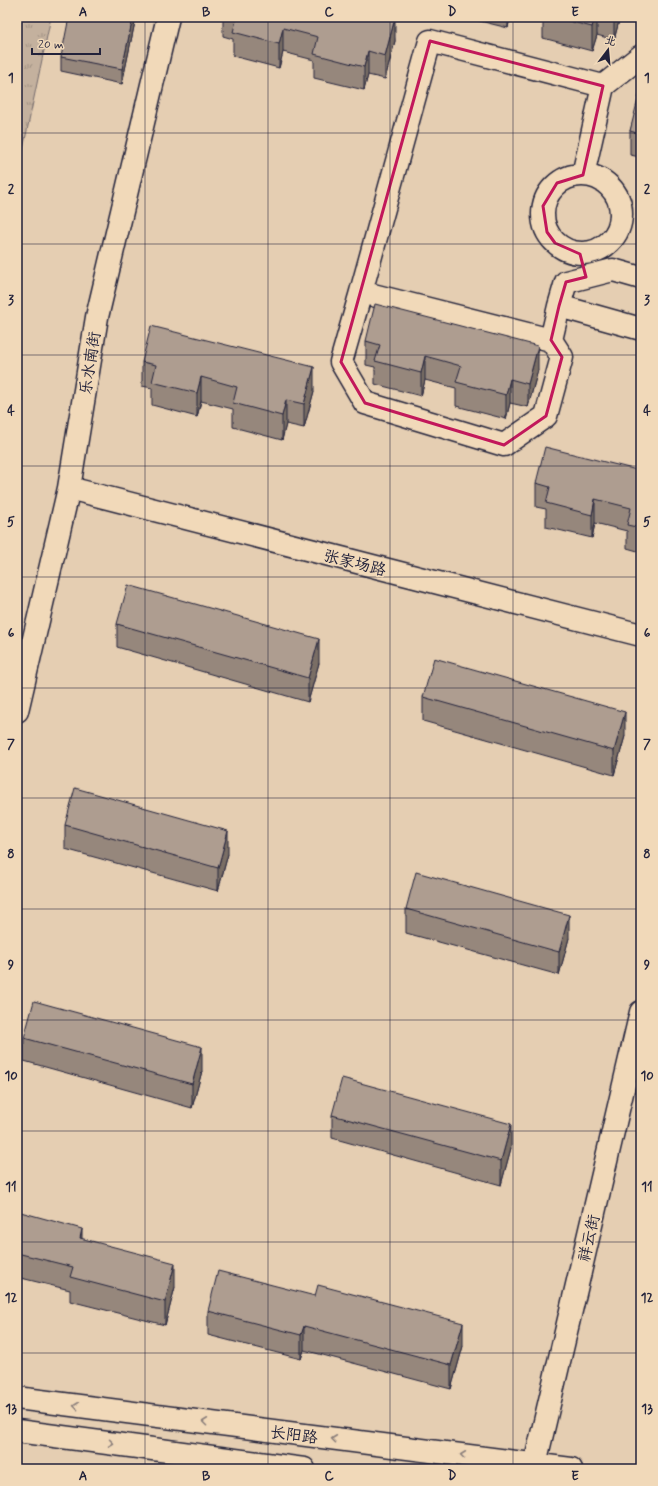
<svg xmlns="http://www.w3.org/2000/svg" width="658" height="1486" viewBox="0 0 658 1486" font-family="Mynerve,'LXGW WenKai TC',sans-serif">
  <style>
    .park { fill: url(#park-tufts); stroke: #736a6c }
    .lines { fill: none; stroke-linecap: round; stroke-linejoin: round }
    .street-casing { stroke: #22223b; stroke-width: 25 }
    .secondary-casing { stroke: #22223b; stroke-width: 25 }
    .street { stroke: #f1d9b9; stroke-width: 22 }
    .secondary { stroke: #f1d9b9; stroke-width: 22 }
    .wall { fill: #96877c; stroke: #22223b }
    .shaded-wall { fill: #7a6e65; stroke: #22223b }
    .building { fill: #ae9d90; stroke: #22223b }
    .oneway { stroke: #8a7e7a }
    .marked { fill: none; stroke: #c2185b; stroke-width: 3; stroke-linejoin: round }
    .grid { fill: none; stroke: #22223b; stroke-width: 1; stroke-opacity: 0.55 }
    .labels { text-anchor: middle; stroke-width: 3.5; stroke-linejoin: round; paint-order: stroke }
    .street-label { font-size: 16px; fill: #22223b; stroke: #f1d9b9 }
    .neatline { fill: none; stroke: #22223b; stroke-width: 1.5 }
    .grid-label { font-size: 13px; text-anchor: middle; font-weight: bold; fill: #22223b }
  </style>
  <defs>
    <pattern id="park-tufts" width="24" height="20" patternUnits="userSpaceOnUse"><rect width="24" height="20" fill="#c4b19e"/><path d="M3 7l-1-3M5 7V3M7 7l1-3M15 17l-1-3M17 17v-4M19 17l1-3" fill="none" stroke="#9f9082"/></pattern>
  </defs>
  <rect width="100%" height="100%" fill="#e5ceb2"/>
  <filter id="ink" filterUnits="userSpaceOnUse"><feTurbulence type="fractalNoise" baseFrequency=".025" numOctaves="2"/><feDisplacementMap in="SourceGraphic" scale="8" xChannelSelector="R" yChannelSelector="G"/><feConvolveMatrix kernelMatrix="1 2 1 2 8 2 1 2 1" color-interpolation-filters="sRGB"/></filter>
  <g filter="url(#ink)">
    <path class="park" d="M17,17H51L17,178Z"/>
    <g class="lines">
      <g class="street-casing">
        <path id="street" d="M603,86L430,41L361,292L551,340L559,306L566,282L613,270L641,278
          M543 214a39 39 0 1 1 78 0a39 39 0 1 1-78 0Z
          M583,175L603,86L641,56
          M361,292L341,362L365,403L504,445L546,416L562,357L551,340
          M559,306L641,329
          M69,488L641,635
          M17,711L69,488L97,317L168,17
          M535,1464L641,1012"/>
      </g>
      <g class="secondary-casing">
        <path id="secondary" d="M17,1398L571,1469
          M17,1431L304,1469"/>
      </g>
      <use href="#street" class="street"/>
      <use href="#secondary" class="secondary"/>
    </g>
    <path class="wall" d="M136,17L122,84L61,71V57Z
      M223,17H392L395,41L385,79L368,75L364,90L314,78V60L283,52L279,68L233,56V39L223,36Z
      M464,17H510L508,28Z
      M529,17H620L614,40L597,35L592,51L543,38V21Z
      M641,95V175H640V157L630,155V131Z
      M366,341L538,370L528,407L510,403L506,419L456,406V388L425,380L421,396L375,384V367L366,365Z
      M142,362L314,391L304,428L286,424L282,440L233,427V409L201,401L197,417L152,405V388L142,386Z
      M641,471V552L627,548V531L595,523L592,538L546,527V509L536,507V483Z
      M117,624L319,663L308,702L117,647Z
      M423,697L625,736L614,775L423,721Z
      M65,825L228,854L218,891L65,849Z
      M406,909L569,938L559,975L406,933Z
      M24,1038L202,1071L192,1108L24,1061Z
      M332,1115L511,1148L501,1185L332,1138Z
      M17,1211L82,1239L175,1287L165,1325L70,1301V1290L17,1277Z
      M208,1311L463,1346L451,1389L304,1350L301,1359L208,1335Z"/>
    <path class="shaded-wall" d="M133,17H136L122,84V69Z
      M508,17H510L508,28Z
      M595,17H597V35L592,51V27Z
      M614,17H620L614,40Z
      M395,18V41L385,79V56Z
      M283,28V52L279,68V44Z
      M368,51V75L364,90V67Z
      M538,346V370L528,407V384Z
      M425,356V380L421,396V373Z
      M314,367V391L304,428V404Z
      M201,377V401L197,417V393Z
      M510,379V403L506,419V395Z
      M286,400V424L282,440V416Z
      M595,499V523L592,538V515Z
      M319,639V663L308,702V678Z
      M625,712V736L614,775V751Z
      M228,831V854L218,891V868Z
      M569,915V938L559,975V952Z
      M202,1047V1071L192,1108V1084Z
      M511,1124V1148L501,1185V1161Z
      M82,1229V1253L80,1238Z
      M175,1263V1287L165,1325V1302Z
      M463,1323V1346L451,1389V1365Z
      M304,1326V1350L301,1359V1335Z"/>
    <path class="building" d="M69,17H133L122,69L61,57Z
      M237,17H392L395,18L385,56L368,51L364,67L314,54L318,37L283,28L279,44L233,32Z
      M553,17H595L592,27Z
      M639,95H641V134L630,131Z
      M375,304L538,346L528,384L510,379L506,395L456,382L461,366L425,356L421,373L375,361L380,345L366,341Z
      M151,326L314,367L304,404L286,400L282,416L233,403L237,387L201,377L197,393L152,382L156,365L142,362Z
      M545,447L641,471V528L627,525L631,508L595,499L592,515L546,503L550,487L536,483Z
      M128,585L319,639L308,678L117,624Z
      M434,658L625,712L614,751L423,697Z
      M75,788L228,831L218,868L65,825Z
      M416,872L569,915L559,952L406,909Z
      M34,1001L202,1047L192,1084L24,1038Z
      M342,1078L511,1124L501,1161L332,1115Z
      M17,1211L82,1229L80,1238L175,1263L165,1302L70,1277L73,1267L17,1253Z
      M218,1271L315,1296L318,1285L463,1323L451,1365L304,1326L301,1335L208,1311Z"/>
    <defs><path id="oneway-chevron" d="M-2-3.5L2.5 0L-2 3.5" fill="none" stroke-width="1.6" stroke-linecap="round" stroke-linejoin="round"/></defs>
    <g class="oneway">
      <use href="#oneway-chevron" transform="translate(76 1406) rotate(-173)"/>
      <use href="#oneway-chevron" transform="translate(205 1422) rotate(-173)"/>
      <use href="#oneway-chevron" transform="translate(334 1439) rotate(-173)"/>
      <use href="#oneway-chevron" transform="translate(111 1443) rotate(8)"/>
      <use href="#oneway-chevron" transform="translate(463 1455) rotate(-173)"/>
    </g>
  </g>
  <path class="marked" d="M430,41L603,86L583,175L557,183L543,206L547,232L555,243L580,254L586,277L566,282L559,306L551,340L562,357L546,416L504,445L365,403L341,362Z"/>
  <path class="grid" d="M145,17V1469M268,17V1469M390,17V1469M513,17V1469M17,133H641M17,244H641M17,355H641M17,466H641M17,577H641M17,688H641M17,798H641M17,909H641M17,1020H641M17,1131H641M17,1242H641M17,1353H641"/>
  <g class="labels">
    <g class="street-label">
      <text transform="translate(89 363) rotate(-81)" y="6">乐水南街</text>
      <text transform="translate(355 562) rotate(14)" y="6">张家场路</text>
      <text transform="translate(588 1238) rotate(-77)" y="6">祥云街</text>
      <text transform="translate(294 1434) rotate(7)" y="6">长阳路</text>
    </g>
  </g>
  <rect width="658" height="1486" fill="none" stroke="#f1d9b9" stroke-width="44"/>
  <g transform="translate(608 50) rotate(16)" stroke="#f1d9b9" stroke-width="3" paint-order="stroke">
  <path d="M0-3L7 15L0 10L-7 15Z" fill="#22223b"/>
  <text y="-6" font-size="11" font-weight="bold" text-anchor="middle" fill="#22223b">北</text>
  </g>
  <path d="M32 48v6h68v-6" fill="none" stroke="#22223b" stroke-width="2"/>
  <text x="38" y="48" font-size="12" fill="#22223b" stroke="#f1d9b9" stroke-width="3" paint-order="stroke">20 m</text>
  <rect x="22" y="22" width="614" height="1442" class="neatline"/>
  <g class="grid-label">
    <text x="83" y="16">A</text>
    <text x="206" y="16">B</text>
    <text x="329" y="16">C</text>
    <text x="452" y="16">D</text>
    <text x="575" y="16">E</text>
    <text x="11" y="82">1</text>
    <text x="647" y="82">1</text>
    <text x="11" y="193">2</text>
    <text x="647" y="193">2</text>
    <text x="11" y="304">3</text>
    <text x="647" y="304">3</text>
    <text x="11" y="415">4</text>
    <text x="647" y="415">4</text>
    <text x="11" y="526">5</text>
    <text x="647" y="526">5</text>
    <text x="11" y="637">6</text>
    <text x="647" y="637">6</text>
    <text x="11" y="748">7</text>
    <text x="647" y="748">7</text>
    <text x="11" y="858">8</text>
    <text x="647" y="858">8</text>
    <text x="11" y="969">9</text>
    <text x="647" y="969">9</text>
    <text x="11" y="1080">10</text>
    <text x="647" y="1080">10</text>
    <text x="11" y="1191">11</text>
    <text x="647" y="1191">11</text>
    <text x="11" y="1302">12</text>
    <text x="647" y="1302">12</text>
    <text x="11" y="1413">13</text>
    <text x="647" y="1413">13</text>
    <text x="83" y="1480">A</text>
    <text x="206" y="1480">B</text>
    <text x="329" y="1480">C</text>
    <text x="452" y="1480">D</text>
    <text x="575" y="1480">E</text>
  </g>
</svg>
